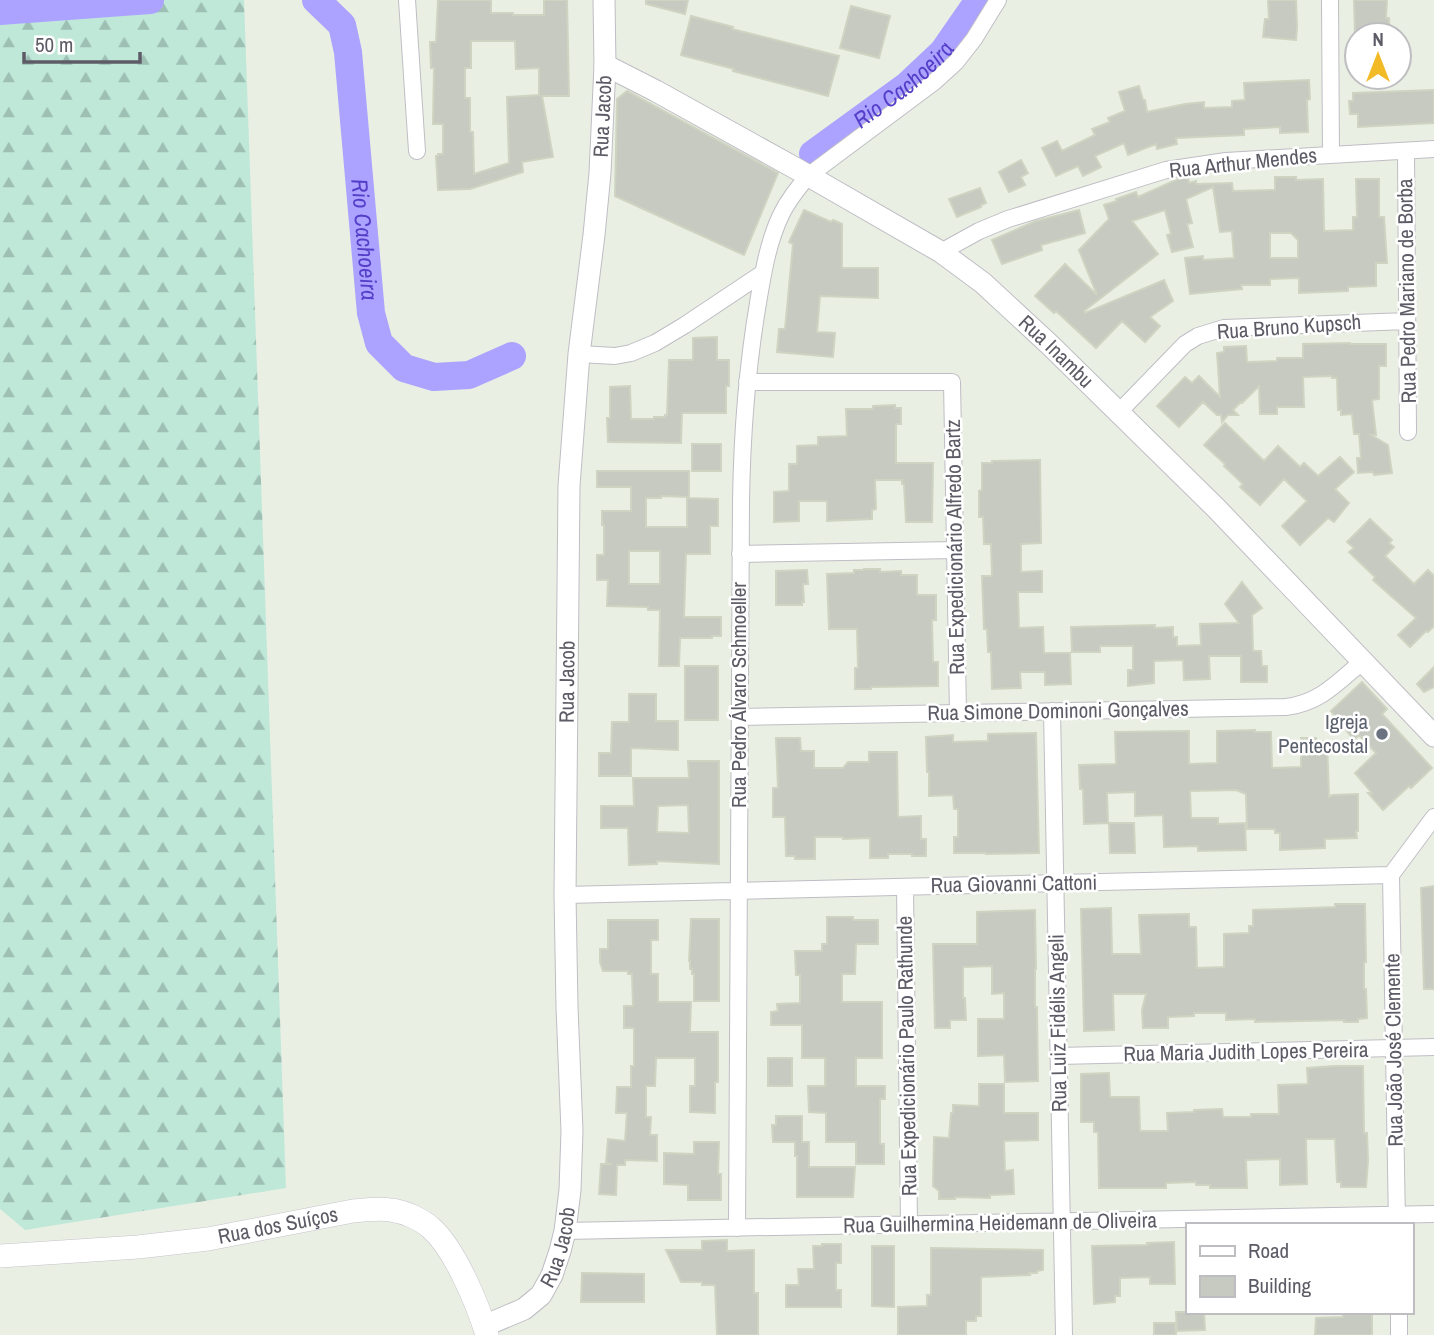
<svg xmlns="http://www.w3.org/2000/svg" width="1434" height="1335" viewBox="0 0 1434 1335" font-family="'Archivo Narrow',sans-serif">
  <style>
    .forest { fill: url(#forest-firs) }
    .lines { fill: none; stroke-linecap: round; stroke-linejoin: round }
    .river { stroke: #aba3ff; stroke-width: 28 }
    .building { fill: #c6cac0; stroke: #ced4c1; stroke-width: 2; fill-rule: evenodd }
    .minor-casing { stroke: #bfbdc5; stroke-width: 18 }
    .tertiary-casing { stroke: #bfbdc5; stroke-width: 23 }
    .secondary-casing { stroke: #c5c2cc; stroke-width: 24 }
    .minor { stroke: #fff; stroke-width: 16 }
    .tertiary { stroke: #fff; stroke-width: 21 }
    .secondary { stroke: #fff; stroke-width: 23 }
    .worship-dot { fill: #6b7280; stroke: #fff; stroke-width: 2.5 }
    .labels { text-anchor: middle; stroke-width: 5; stroke-linejoin: round; paint-order: stroke }
    .street-label { font-size: 21px; fill: #5d5b65; stroke: #fff }
    .worship-label { font-size: 21px; fill: #5b616d; stroke: #fff; text-anchor: end }
    .water-label { font-size: 23px; font-style: italic; fill: #553fc9; stroke: #fff }
  </style>
  <defs>
    <pattern id="forest-firs" width="22" height="20" patternUnits="userSpaceOnUse" patternTransform="scale(1.75)"><rect width="22" height="20" fill="#bfe8d9"/><path d="M5 1l3.5 6h-7zM16 11l3.5 6h-7z" fill="#9ebfb4"/></pattern>
  </defs>
  <rect width="100%" height="100%" fill="#eaefe3"/>
  <path class="forest" d="M0,0H244L286,1188L25,1230L0,1209Z"/>
  <g class="lines">
    <g class="river">
      <path id="s1" d="M316,0L342,25L348,52L371,313L379,343L404,368L434,377L469,375L512,356"/>
      <path d="M0,11L150,0"/>
      <path id="s2" d="M813,154L908,85L943,52L979,0"/>
    </g>
  </g>
  <path class="building" d="M438,0H491V13H513V15H544V0H567L569,96H542L553,157L522,162L523,172L470,189L438,190L436,156H438V154H443V124H433L434,68H431L430,42H436ZM471,41H515L516,69L539,68V95L507,97L509,163L474,174L473,132H470V98H465V68H471Z
    M646,0H688L685,14L646,4Z
    M1268,0H1296L1297,27L1296,40L1263,37L1265,19H1269Z
    M1354,0H1387L1386,18H1389L1390,35H1355Z
    M851,6L890,16L879,58L840,48Z
    M691,16L733,27L732,29L839,56L828,96L733,71L734,69L681,55Z
    M1309,80L1310,99L1307,100L1308,132L1280,133V127L1244,129V135L1176,138L1177,144L1157,149L1156,144L1128,155L1124,143L1095,156L1101,167L1083,176L1078,166L1056,176L1042,148L1057,141L1062,151L1095,135L1092,129L1110,122L1108,118L1125,111L1119,92L1139,86L1143,100H1145L1147,112L1185,104L1204,102V108L1232,107V101L1245,100L1244,83Z
    M1434,90V123L1358,127V114H1350L1349,101H1353V93Z
    M627,91L778,173L744,255L615,196L617,99Z
    M1021,160L1028,173L1021,177L1025,185L1009,192L999,172Z
    M1188,177L1189,183L1196,181V184L1232,183L1233,191L1275,190V177H1296V180L1323,179L1324,231L1353,230V217H1357L1356,179H1379V217H1384L1387,263H1376V286L1348,287V291L1299,293V278L1270,279V285H1241L1242,289L1190,294L1185,258L1203,256V260L1234,258L1232,231L1220,232L1213,187L1186,199L1192,223L1187,224L1193,247L1172,252L1167,235L1171,234L1165,210L1132,221L1158,254L1084,311L1085,313L1164,280L1173,301L1150,317L1160,326L1145,342L1122,321L1096,348L1056,311L1054,313L1035,296L1065,264L1097,295L1079,250L1109,219L1104,205L1117,201L1116,199L1136,192L1138,197L1178,179ZM1270,233H1291L1298,240V258H1270Z
    M980,188L986,203L981,205V207L957,217L949,199Z
    M804,210L831,222L833,220L842,224V268H878V298L820,296L817,332L835,333L833,357L777,352L779,329H785L793,244L789,242Z
    M1079,210L1085,233L1041,245L1042,250L1002,264L992,240L1036,221Z
    M717,337V360H729V386H726V413H682L681,443L608,442L607,418H610V387L630,386L631,419H654V417H665V415H667L669,360H693V338Z
    M1350,343V344H1386V366H1379V399L1372,400L1376,435H1371L1388,445L1392,473L1374,475L1373,472L1358,473L1357,458H1361L1359,434H1354L1352,414L1341,415V410H1338L1337,378H1332V376L1303,377L1304,407H1277V414H1260L1259,386L1242,403L1241,402L1233,410L1238,415H1228L1222,422L1221,415H1217L1203,402L1179,427L1157,406L1185,377L1192,383L1199,376L1220,397L1217,353L1224,352V347L1246,346L1247,362L1277,361V358H1303V344Z
    M895,405V408H901V424H896V463H933L932,522H906L904,484H902V480H875L876,509L872,510V519L827,521V501H799V521L774,522V492L789,491V464H797V446L818,445V437L847,436L846,409H873V406Z
    M1225,423L1264,461L1278,446L1300,467L1304,463L1318,476L1340,457L1354,472L1335,489L1349,503L1334,522L1328,518L1300,545L1282,526L1307,501L1284,479L1260,505L1240,487L1243,484L1224,466L1225,464L1204,445Z
    M692,444H721V471H692Z
    M1040,460L1041,543L1021,544V572L1042,571V592H1018L1019,628L1043,627L1044,653H1070L1071,684L1045,685V672H1020L1021,688L992,689L991,652H988L987,629H984L982,576H992L991,544H984L983,517H979V491L982,490V463H992V461Z
    M597,471H689V497L661,496V498H646V527H687V498L718,499V526H710V554H686L684,617H721V636H712V638H680L679,666H659L660,610H648V607L607,606L608,580H597V555H604V525H602V511H631V487H597ZM629,551H660V584H629Z
    M1370,519L1392,540L1389,543L1394,547L1385,556L1414,584L1428,570L1434,576V626L1428,632L1426,631L1410,647L1398,635L1416,618L1373,580L1375,577L1349,552L1354,548L1347,542Z
    M864,569H880V572L901,571V575H917V595H936V620H932L933,662H938V686L871,687V689H855V668H858L857,629H829L827,574L854,573V570H864Z
    M807,570L808,584H803L804,602H802V605H776V571Z
    M1242,582L1262,608L1252,615L1253,651H1261L1262,666H1267V682H1241V656H1209L1210,679L1184,680L1183,660L1154,661V683L1128,686V670H1133V646H1100V652H1072L1071,627L1155,625V628L1173,627V637H1177V646L1201,645L1200,624L1239,623L1225,604Z
    M685,666H718V720H685Z
    M1434,667V687L1424,692L1417,684Z
    M1362,682L1387,709L1382,714L1432,768L1411,788L1409,786L1383,810L1368,793H1372L1355,773L1376,753L1359,735L1354,740L1331,711Z
    M629,694H656V721H678V750L631,748V776H599V753H611L612,722H629Z
    M1255,730V732H1271L1272,768L1301,767V738H1316L1317,742L1327,741L1329,797L1332,795L1358,794V831H1356L1357,838L1325,839V848L1280,850V833H1275V829H1247L1246,794L1236,790L1190,791L1191,818H1218V824L1245,823L1246,850L1198,851V846L1164,847L1163,815L1135,816V792L1107,793L1108,823L1084,824L1083,789H1080L1079,765L1116,764L1115,732L1189,731V764L1217,763V731Z
    M1036,733L1039,853L986,854V853H954V837H958V809H954L953,795L929,796V772H927L926,737L953,735V742L988,741V734Z
    M776,738H800L801,751H814V768H843L848,762H869V752H897L898,817L921,816V839H926V856H912V854H888V858H870V838L843,839V837H815V859H795V856H786L785,817H773V788H778Z
    M688,761H719V864L657,861V864L629,865L628,828H601V806H634L633,778H689ZM688,805L689,833L657,832L658,806Z
    M1109,823H1134L1135,853H1110Z
    M1434,886V989H1424L1421,888Z
    M1335,904H1365L1366,962H1364V989H1366L1367,1018L1358,1019V1022H1344V1020L1255,1022V1019L1226,1020V1013H1194V1016L1168,1017V1028H1143L1142,1010L1146,994H1113L1114,1030L1084,1031L1081,909L1111,908L1112,954H1141L1139,915L1189,914V927H1196L1197,968L1224,967V934L1249,933V926H1253V910L1335,907Z
    M1035,910L1036,969H1035V1007H1037L1038,1081L1005,1082L1004,1055L978,1056V1019H1004V993L992,994V966L963,967V998H965L966,1020H950V1028H935L933,944H977V912Z
    M827,917H853V920H878V944H856L855,974H842V1002H882V1058H856V1086H885V1099H880V1144H884V1164H856V1142H826V1113L809,1112L808,1086H825V1058H802V1025H771V1012L778,1011L777,1004L800,1003V975H796L795,951H822V944H827Z
    M691,919H719V1001H694V974H692V969H690V961H689Z
    M608,920H658V940H651V974H658V1002H691L690,1032H718V1082H715V1113L690,1112V1086H695V1058H656L655,1086H646V1117H651L650,1135H657V1161L625,1160V1165H617L616,1195L599,1194L601,1164H612L606,1163L608,1139L625,1141L627,1113H616L617,1087H631V1066H634V1028H624V1006H633L632,974H628V971H603L600,962V949H608Z
    M768,1058H792V1086H768Z
    M1335,1066H1363L1364,1133H1367L1368,1161L1366,1187H1341V1182H1337L1335,1139H1306L1307,1184L1280,1185V1159L1246,1160L1247,1188H1210V1185H1196V1182L1166,1183V1188H1099L1098,1132H1094V1122H1081V1074L1109,1073L1110,1097H1139L1140,1131H1168L1167,1113L1194,1112V1110L1222,1109L1223,1117H1251V1114H1279L1278,1085L1308,1084L1307,1068Z
    M979,1084H1004V1113H1038V1140L1004,1141L1005,1171L1013,1170L1014,1194L990,1195V1198L955,1197V1199H939V1191L933,1186L934,1137L949,1138L951,1113H953V1105L979,1106Z
    M776,1116H802V1142H809V1167H855L853,1197H797V1156H795V1142H773L772,1125H776Z
    M694,1142H719L718,1174H721V1200H688V1185L664,1184V1153L694,1154Z
    M727,1240V1251L754,1250V1293H758V1335H717L715,1285H702V1282H681L666,1250H702V1241Z
    M1174,1242L1175,1284H1150V1277L1120,1278V1296H1115V1302L1094,1304L1092,1246L1148,1245L1147,1243Z
    M822,1244H841V1263H836V1290H841V1307H786V1285H799L798,1269H814L813,1246H822Z
    M872,1246H894V1307L872,1306Z
    M931,1248L1043,1250V1270L1037,1271V1273H1029L1030,1275L981,1277V1316H976V1321H966V1335H898V1307L927,1306V1295H931Z
    M582,1273L644,1274V1302H581Z
    M1176,1312H1204L1205,1330L1177,1331Z
    M1343,1312H1369V1314H1372V1335H1315L1316,1318L1343,1317Z
    M1154,1323H1175L1176,1335H1154Z"/>
  <g class="lines">
    <g class="minor-casing">
      <path id="minor" d="M407,0L417,151
        M1330,0L1331,155
        M1406,151L1408,432
        M941,252L979,231L1008,219L1166,170L1226,161L1434,149
        M579,354L615,356L631,353L655,343L685,325L763,273
        M747,382H952L958,713
        M1119,412L1185,344L1198,336L1224,328L1407,321
        M740,554L955,550
        M1052,711L1064,1335
        M739,717L1286,707C1320,703 1338,682 1363,661
        M1391,875L1397,1225
        M905,887L909,1225
        M565,895L1391,875L1434,817
        M1058,1056L1434,1047
        M737,1228L741,501C742,434 747,368 758,303C763,273 768,242 781,215C788,200 798,188 808,176L934,82L956,62L974,39L998,0
        M565,1231L1434,1214
        M1399,1312V1335"/>
    </g>
    <g class="tertiary-casing">
      <g id="tertiary">
        <path id="s3" d="M605,65L656,91L795,168L941,252L983,283L1050,345L1216,508L1434,736"/>
        <path id="s4" d="M484,1326L524,1309L541,1295L552,1275L560,1251L565,1231L570,1190L572,1131L567,1007L565,895L569,486L579,354L594,235L600,173L605,65L604,0"/>
      </g>
    </g>
    <g class="secondary-casing">
      <g id="secondary">
        <path id="s5" d="M0,1256L138,1247L208,1239L353,1211C366,1210 379,1208 391,1210C405,1212 421,1219 431,1228C455,1249 478,1305 487,1335"/>
      </g>
    </g>
    <use href="#minor" class="minor"/>
    <use href="#tertiary" class="tertiary"/>
    <use href="#secondary" class="secondary"/>
  </g>
  <circle class="worship-dot" cx="1382" cy="734" r="7"/>
  <g class="labels">
    <g class="street-label">
      <text dy="7" stroke="none"><textPath href="#s4" startOffset="1251">Rua Jacob</textPath></text>
      <text transform="translate(1243 163) rotate(-6)" y="7">Rua Arthur Mendes</text>
      <text transform="translate(1407 291) rotate(-91)" y="7">Rua Pedro Mariano de Borba</text>
      <text transform="translate(1289 327) rotate(-4)" y="7">Rua Bruno Kupsch</text>
      <text dy="7" stroke="none"><textPath href="#s3" startOffset="537">Rua Inambu</textPath></text>
      <text transform="translate(955 547) rotate(-91)" y="7">Rua Expedicionário Alfredo Bartz</text>
      <text dy="7" stroke="none"><textPath href="#s4" startOffset="684">Rua Jacob</textPath></text>
      <text transform="translate(739 695) rotate(-90)" y="7">Rua Pedro Álvaro Schmoeller</text>
      <text transform="translate(1058 711) rotate(-1)" y="7">Rua Simone Dominoni Gonçalves</text>
      <text transform="translate(1014 884) rotate(-1)" y="7">Rua Giovanni Cattoni</text>
      <text transform="translate(1058 1023) rotate(-91)" y="7">Rua Luiz Fidélis Angeli</text>
      <text transform="translate(1394 1050) rotate(-91)" y="7">Rua João José Clemente</text>
      <text transform="translate(1246 1052) rotate(-1)" y="7">Rua Maria Judith Lopes Pereira</text>
      <text transform="translate(907 1056) rotate(-91)" y="7">Rua Expedicionário Paulo Rathunde</text>
      <text transform="translate(1000 1223) rotate(-1)" y="7">Rua Guilhermina Heidemann de Oliveira</text>
      <text dy="7" stroke="none"><textPath href="#s5" startOffset="280">Rua dos Suíços</textPath></text>
      <text dy="7" stroke="none"><textPath href="#s4" startOffset="117">Rua Jacob</textPath></text>
    </g>
    <g class="worship-label">
      <text x="1368" y="729">Igreja<tspan x="1368" dy="24">Pentecostal</tspan></text>
    </g>
    <g class="water-label">
      <text dy="8" stroke="none"><textPath href="#s2" startOffset="114">Rio Cachoeira</textPath></text>
      <text dy="8" stroke="none"><textPath href="#s1" startOffset="252">Rio Cachoeira</textPath></text>
    </g>
  </g>
  <rect x="1186" y="1223" width="228" height="91" fill="#ffffff" stroke="#bebdc1" stroke-width="2"/>
  <rect x="1200" y="1246" width="35" height="10" fill="#ffffff" stroke="#bebdc1" stroke-width="2"/>
  <text x="1248" y="1258" font-size="21" fill="#5d5b65">Road</text>
  <rect x="1200" y="1276" width="35" height="21" fill="#c6cac0" stroke="#bebdc1" stroke-width="2"/>
  <text x="1248" y="1293" font-size="21" fill="#5d5b65">Building</text>
  <g transform="translate(1378 56)"><circle r="33" fill="#ffffff" stroke="#bebdc1" stroke-width="2"/>
  <path d="M0-5L12 26L0 18L-12 26Z" fill="#f2ba27"/>
  <text y="-10" font-size="19" font-weight="bold" text-anchor="middle" fill="#5d5b65">N</text>
  </g>
  <path d="M24 52v10h116v-10" fill="none" stroke="#5d5b65" stroke-width="3.5"/>
  <text x="35" y="52" font-size="21" fill="#5d5b65" stroke="#ffffff" stroke-width="5" paint-order="stroke">50 m</text>
</svg>
